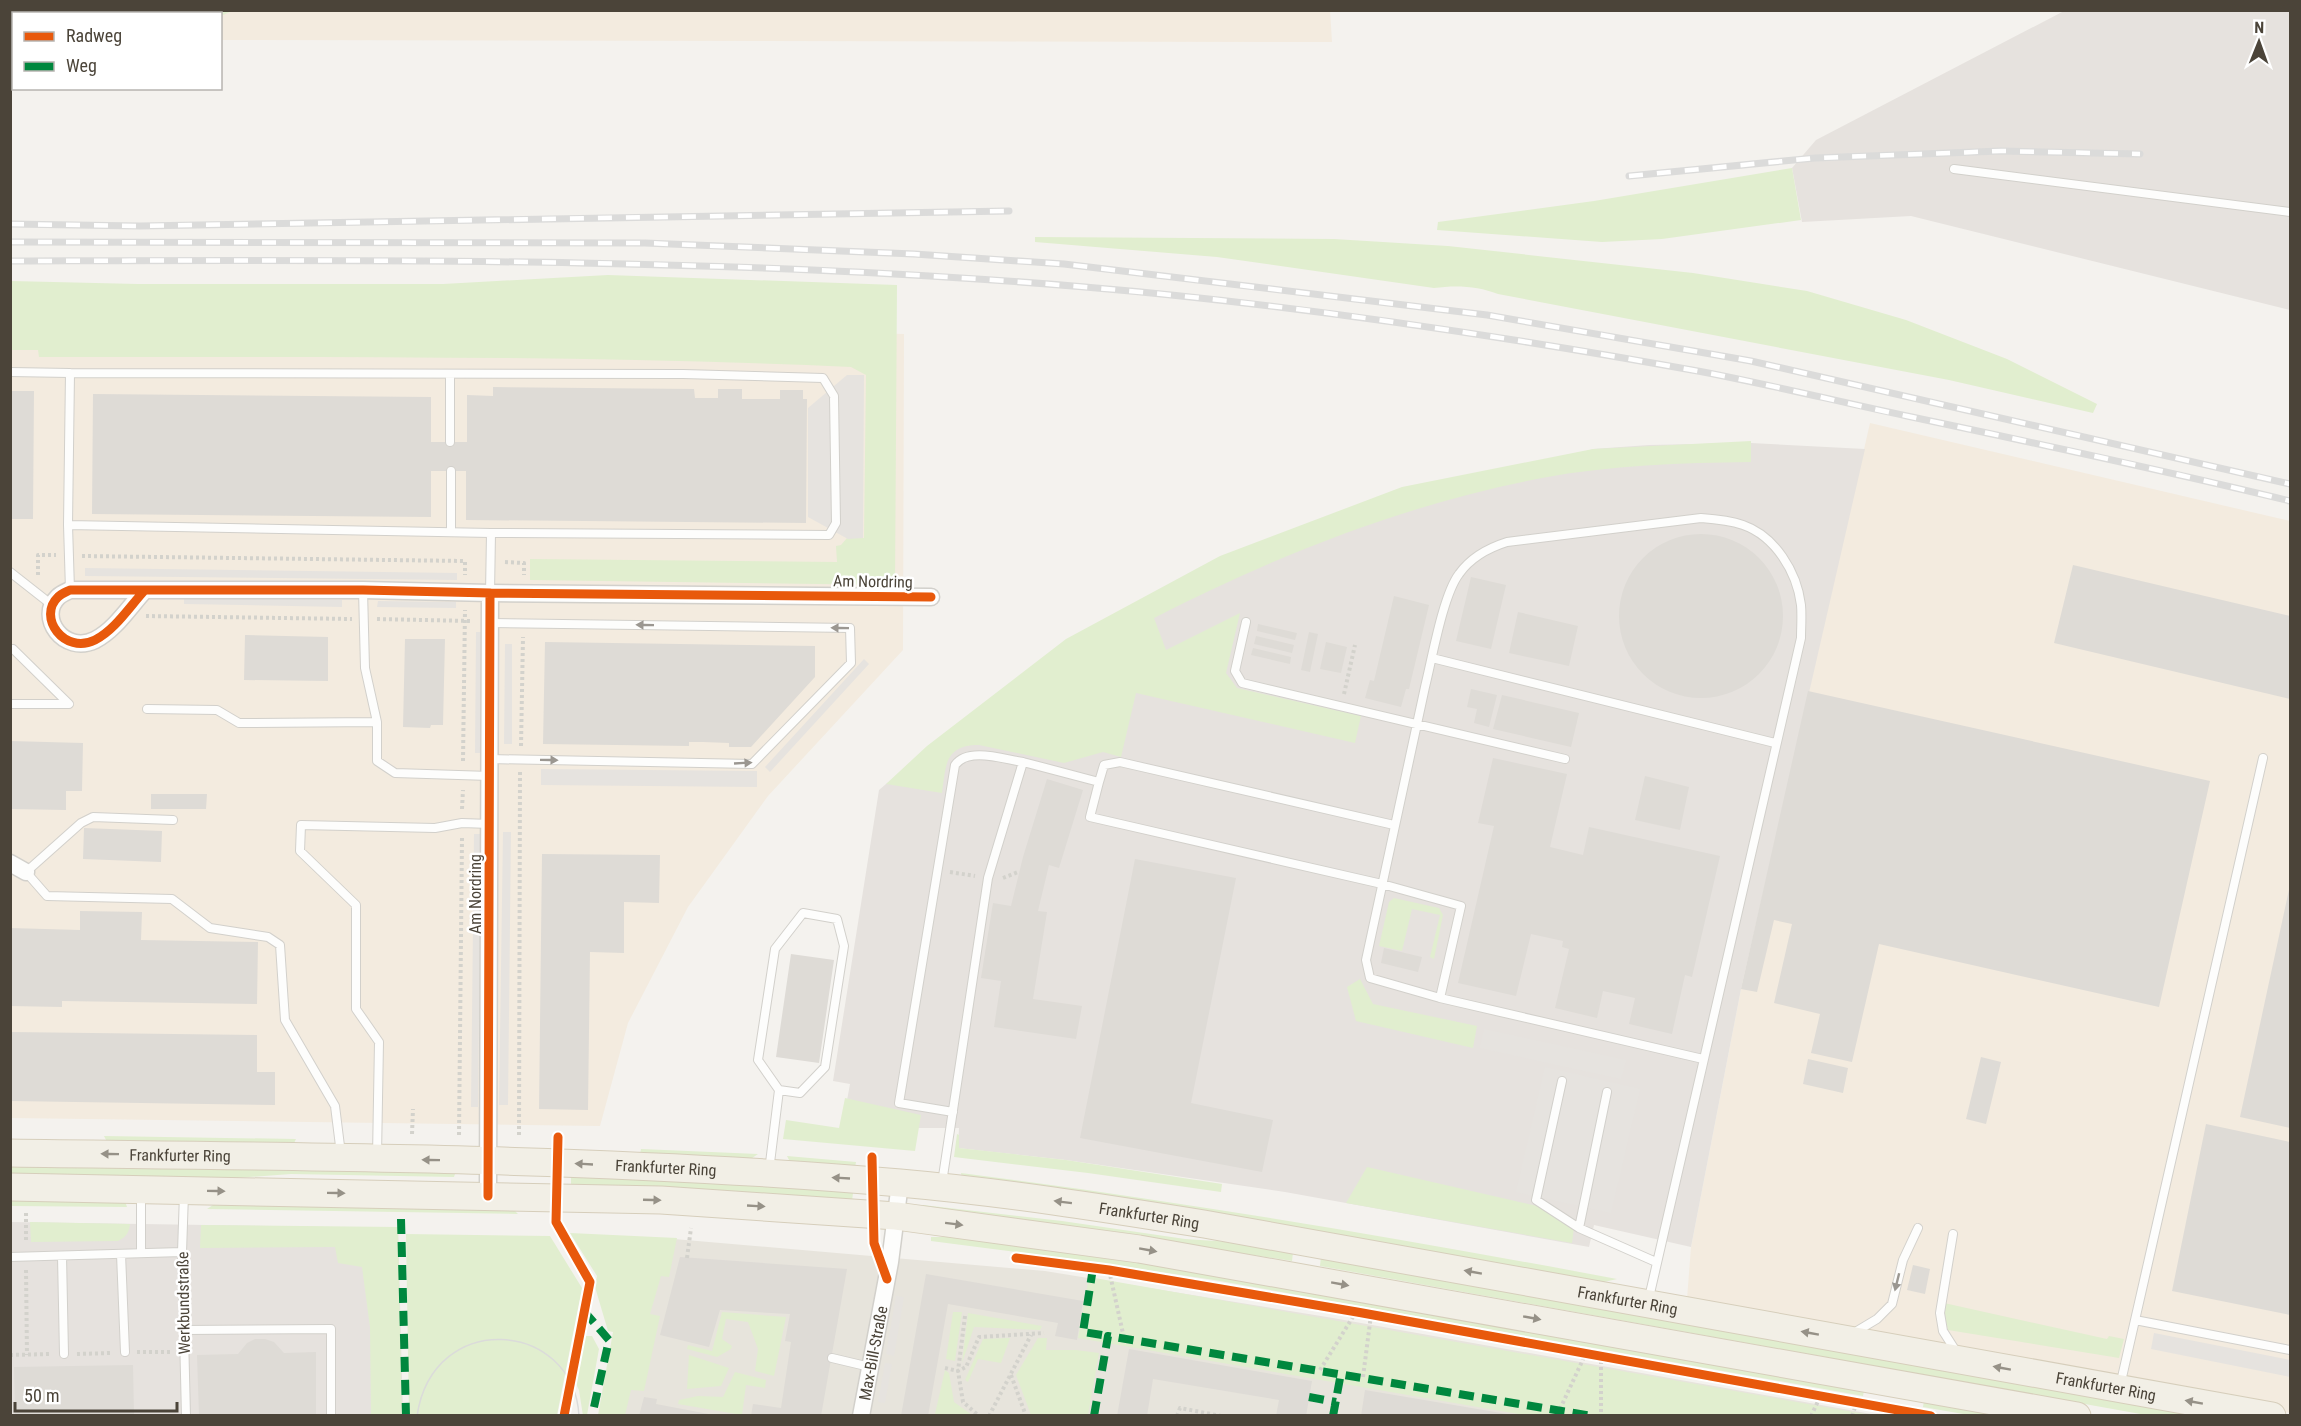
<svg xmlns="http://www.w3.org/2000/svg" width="2301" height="1426" viewBox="0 0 2301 1426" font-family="'Roboto Condensed',sans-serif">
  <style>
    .residential { fill: #e7e4dc }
    .commercial { fill: #f3ebdf }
    .industrial { fill: #e6e2de }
    .green { fill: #e1eecf }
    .parking { fill: #e6e3df }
    .building { fill: #dedbd6 }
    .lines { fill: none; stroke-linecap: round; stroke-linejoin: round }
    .service-casing { stroke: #d2d0cb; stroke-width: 10 }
    .minor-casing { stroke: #d2d0cb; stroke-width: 19 }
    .primary-casing { stroke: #d6cebb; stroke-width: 29 }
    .path { stroke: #d3d2cc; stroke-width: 4; stroke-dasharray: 3 3; stroke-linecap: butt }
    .service { stroke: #fdfdfc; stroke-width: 8 }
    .minor { stroke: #fdfdfc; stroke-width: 16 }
    .primary { stroke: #f2efe6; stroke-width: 27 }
    .tram { stroke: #dbdbda; stroke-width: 1.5 }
    .rail-casing { stroke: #dbdbda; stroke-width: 7 }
    .rail { stroke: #fff; stroke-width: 4.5; stroke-dasharray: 14; stroke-linecap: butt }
    .quiet { stroke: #00873e; stroke-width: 8; stroke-dasharray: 15 8; stroke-linecap: butt }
    .cycleway-casing { stroke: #fff; stroke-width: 13 }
    .cycleway { stroke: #e8590c; stroke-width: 9 }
    .oneway { fill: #9b9791 }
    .oneway2 { fill: #969187 }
    .labels { text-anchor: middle; stroke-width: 5; stroke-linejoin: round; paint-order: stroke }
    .street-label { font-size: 16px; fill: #4b4439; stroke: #fff }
  </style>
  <rect width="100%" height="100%" fill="#f4f2ee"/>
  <path class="residential" d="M674,1239L1045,1271L1333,1318L1877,1415L616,1416L647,1311Z"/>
  <path class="commercial" d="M11,10H1330L1332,42L221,40L220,14H14L13,40H11Z
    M11,312L904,334L903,650L768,796L688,907L628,1023L600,1126L11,1118Z
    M1870,423L2290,521V1413L1687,1299L1691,1247L1741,989Z"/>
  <path class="industrial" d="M2064,11H2290V310L1911,216L1802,222L1792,168L1816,140Z
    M1751,443L1865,449L1741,989L1691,1247L1594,1225L1589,1247L1285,1192L1066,1160L958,1148L959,1128H911L841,1133L850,1084L833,1081L879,790L886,784L1158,593L1593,449L1649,445Z
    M11,1222L398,1228L403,1415L11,1416Z"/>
  <path class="green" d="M150,11V10L232,11L221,16L220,14L144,13Z
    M1792,168L1801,220L1662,239L1602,242L1437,230L1438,222L1594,201Z
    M1035,237L1334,239L1448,246L1693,273L1807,291L1906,320L2007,359L2097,404L2093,413L1949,380L1498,294C1478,286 1456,285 1434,288L1217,257L1035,242Z
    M608,275L897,285L895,585L530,580V559L837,562L836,546L841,545L847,538H864L866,375L851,367C580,355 309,357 39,357L38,350H11V281L138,284H443Z
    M1751,441V462C1681,463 1611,465 1542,478C1409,503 1274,556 1154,618L1166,650L1240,613L1226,673L1237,688L1361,716L1355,743L1136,693L1121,757L1103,752L1064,763L979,745C944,745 946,766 942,793L886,784L927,746L1066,639L1220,556L1402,487L1593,449Z
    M1394,898L1439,908L1443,915L1434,959L1430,957L1440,915L1412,909L1402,951L1379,946L1389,902Z
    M1360,979L1373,1004L1477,1026L1473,1048L1356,1021L1347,987Z
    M845,1098L921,1115L915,1151L783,1139L786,1120L839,1128Z
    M957,1134L959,1135V1148L1066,1160L1222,1184L1221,1192L1088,1173L954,1157Z
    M104,1136L296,1139L293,1145L107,1142Z
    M641,1149L758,1154L749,1160L640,1154Z
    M787,1156L856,1162L855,1168L790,1162Z
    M11,1165L453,1173L455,1174L454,1177L291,1174L235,1178L11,1174Z
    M1367,1167L1537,1206L1574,1227L1572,1243L1346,1203Z
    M961,1173C1181,1201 1399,1238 1617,1279L1604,1282L1190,1210L962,1178Z
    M571,1175L708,1182L853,1193L852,1201L704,1190L571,1184Z
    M11,1200L125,1201L127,1207L11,1206Z
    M216,1203L513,1209L518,1214L207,1209Z
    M923,1205L1062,1221L1185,1239L1231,1242L1293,1252L1292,1261L1061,1225L923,1209Z
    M30,1222L130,1224C129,1233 126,1237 118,1241L31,1242Z
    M201,1225L398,1227L402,1415H371L370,1327L362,1267L338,1263L335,1247L200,1248Z
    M570,1233L677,1238L669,1277L661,1276L650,1314L660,1316L644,1391L631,1390L625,1415H598L613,1332L608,1331L595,1287L597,1276Z
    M406,1234L550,1236L582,1288L557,1415H409Z
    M931,1237H949L1145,1263L1864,1391L1863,1396L1214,1280L1094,1262L931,1241Z
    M1321,1257L2197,1415H2146L1320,1266Z
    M1089,1277L1870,1415H1524L1078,1338Z
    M1944,1303L2107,1339L2109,1336L2124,1339L2119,1358L1948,1330L1945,1318Z
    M722,1312L786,1317L774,1376L755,1371L758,1349L748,1322L726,1319L722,1339L732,1346L731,1349L717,1357L687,1349L688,1345L712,1351Z
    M953,1312H962L955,1361L946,1359Z
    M968,1313L1042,1326L1040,1330L974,1327L962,1363Z
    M586,1336H592L599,1349L587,1415L583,1416L579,1390L575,1382L583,1338Z
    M1010,1338L1001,1363L978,1359L968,1382L965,1380L983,1339Z
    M1038,1338H1047L1046,1350H1076L1099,1353L1088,1415H1031L1016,1375Z
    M689,1355L729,1368L721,1386L687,1389Z
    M945,1370L949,1373L954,1402L972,1415L941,1416L935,1414Z
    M735,1372L766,1380L765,1388L746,1385L742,1415L678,1404L679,1400L698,1396L723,1397Z
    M1924,1401L2002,1415H1969L1923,1407Z"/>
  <path class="parking" d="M847,375H864L863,538L848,539L808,517V408Z
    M85,568L457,573V580L85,576Z
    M184,598L342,600V607L184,604Z
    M378,601L456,602V608L377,607Z
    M476,632H483V753H475Z
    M505,644H512V744H504Z
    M864,659L869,664L770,772L765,767Z
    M541,769L757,771V787L541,785Z
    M503,832H511L508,1105H499Z
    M474,834H481L478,1107H471Z
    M1484,1029L1626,1060L1621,1079L1480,1048Z
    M1545,1067L1640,1089L1611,1213L1516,1192Z
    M896,1296L904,1297L894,1356L886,1354Z
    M2154,1333L2290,1360V1377L2151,1349Z
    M885,1363L892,1364L885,1403L878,1402Z"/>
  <path class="building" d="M493,387L694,389L695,398H718V389H742V399H780V390H803V399H807L806,523L466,520V471H431V517L92,514L93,394L431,397V442H467V395L493,396Z
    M10,391H34L33,519H10Z
    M1619 616a82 82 0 1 1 164 0a82 82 0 1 1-164 0Z
    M2073,565L2290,616V699L2054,643Z
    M1471,577L1506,585L1491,649L1456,641Z
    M1394,596L1429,605L1409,689H1406L1401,707L1365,698L1370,680L1374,681Z
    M1518,612L1578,626L1569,666L1509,653Z
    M1258,624L1297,633L1295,640L1257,631Z
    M1309,632L1318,634L1310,672L1301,670Z
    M245,635L328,637V681L244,680Z
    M1256,636L1294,645L1292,653L1254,644Z
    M405,639H445L443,725H431L430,728L403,727Z
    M545,642L815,646V677L751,747H729V743L703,742H689V746L543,744Z
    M1326,642L1347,647L1341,673L1320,669Z
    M1253,648L1291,657L1290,664L1251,655Z
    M1471,689L1497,695L1489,727L1474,723L1477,709L1467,707Z
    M1808,691L2210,781L2159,1007L1879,944L1852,1062L1811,1053L1820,1014L1774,1003L1792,924L1774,920L1757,992L1741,989Z
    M1502,695L1579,713L1571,747L1493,729Z
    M10,741L83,743L82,791H66V810L10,809Z
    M1493,758L1567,774L1550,847L1583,855L1589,827L1720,856L1692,977L1685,975L1672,1034L1629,1024L1635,998L1603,991L1597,1018L1555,1008L1569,949L1562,947L1563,941L1531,934L1516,996L1458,983L1494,826L1478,823Z
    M1645,776L1689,787L1680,830L1635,820Z
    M1047,779L1083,790L1059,868L1049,865L1038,911L1047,912L1033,999L1082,1006L1076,1039L994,1027L1001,981L981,978L993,903L1011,906L1023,857Z
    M151,794H207L206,809H151Z
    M84,828L162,831L161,862L83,859Z
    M542,854L660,855L659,903L624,902V953L590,952L588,1110L539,1109Z
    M1135,859L1236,878L1191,1103L1273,1120L1262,1172L1080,1138Z
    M2290,885V1128L2240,1117Z
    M80,911L142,912L141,940L258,942L257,1004L62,1001V1007L10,1006V928L80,930Z
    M1384,948L1422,957L1418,972L1381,963Z
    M791,954L834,960L819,1063L776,1057Z
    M10,1032L257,1035V1072H275V1105L10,1101Z
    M1981,1057L2001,1062L1986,1124L1966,1119Z
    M1808,1059L1848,1068L1843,1093L1803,1084Z
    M2206,1124L2290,1142V1315L2172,1291Z
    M680,1257L847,1269L821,1416H751L753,1404L781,1408L791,1342L785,1341L790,1314L720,1310L709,1347L660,1335Z
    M1913,1265L1930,1269L1925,1294L1907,1290Z
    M926,1274L1083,1301L1077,1340L1055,1336L1058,1323L948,1304L928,1416H901Z
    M255,1339H265L274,1342L284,1353L316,1352V1416H199L197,1355L238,1354L247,1343Z
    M1129,1349L1312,1381L1306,1416H1276L1279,1400L1153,1379L1147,1416H1117Z
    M133,1365L134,1416H15L14,1367Z
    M1365,1390L1507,1414L1506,1416H1361Z
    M644,1397L657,1399L656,1404L719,1416H639Z"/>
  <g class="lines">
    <g class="service-casing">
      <path id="service" d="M1954,169L2290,212
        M10,372L70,373
        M450,374V442
        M451,471V531
        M68,525L491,533L829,535L836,523L834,396L823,378L683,374L70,373L68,525L70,590
        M10,572L52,605
        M363,590L365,668L377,722V761L395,773L490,776
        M490,593L491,533
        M1246,622L1235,671L1242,683L1565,759
        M10,649H13L69,704H10
        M1432,658L1775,743
        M147,709L217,710L239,723L377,722
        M490,759L752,764L851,663L850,628L491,623
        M1099,782L1104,765L1120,762L1394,825
        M173,820L93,817L81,823L26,872L47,896L172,899L210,928L268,937L280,945L285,1020L335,1106L341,1154
        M1562,1081L1536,1200L1579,1228
        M1607,1092L1579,1228L1656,1262
        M953,1112L899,1103L955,765C968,747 1003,759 1023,762
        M377,1156L379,1042L356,1009V905L300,851L301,825L435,828L462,823L490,824
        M769,1171L779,1090L758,1060L775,949L803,913L837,919L844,946L825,1067L800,1093L779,1090
        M942,1183L988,878L1023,762L1099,782L1090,817L1382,884L1461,906L1440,998
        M141,1193V1253
        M184,1194L182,1252L186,1416
        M1953,1234L1940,1313L1943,1331L1957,1353
        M121,1254L125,1352
        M62,1256L64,1354
        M10,1257L182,1252
        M1648,1302L1801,638C1801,627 1802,616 1801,605C1797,572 1775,536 1743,525C1729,520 1715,519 1701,518L1507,542C1488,548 1471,557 1459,574C1443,595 1432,659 1425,687C1405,778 1385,869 1366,960L1370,978L1440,998L1703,1059
        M2135,1320L2290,1350
        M184,1330L331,1329V1416
        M1852,1334L1877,1319L1892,1304L1903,1260L1918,1228
        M832,1358L870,1367
        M2120,1386L2263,758"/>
    </g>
    <g class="minor-casing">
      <g id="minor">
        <path d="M93,14L105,10"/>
        <path d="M10,33H14"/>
        <path d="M145,590C130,606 115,630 95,640C64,655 37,617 58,597C61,594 66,592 70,590H363L490,593L488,1196"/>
        <path d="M490,593L931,597"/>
        <path d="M10,863L26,872"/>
        <path id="s1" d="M861,1416L890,1262L900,1183"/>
      </g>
    </g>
    <g class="primary-casing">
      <g id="primary">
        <path id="s2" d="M10,1153C307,1157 604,1157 900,1183C1002,1192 1103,1208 1204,1224L2272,1416"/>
        <path d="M10,1187L661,1200L896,1216L1139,1249L2077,1416"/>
      </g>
    </g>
    <path class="path" d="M82,556L465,561V575
      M505,562L524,563V575
      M38,575V555H56
      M146,616L352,619
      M377,619L472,621
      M1344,694L1355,645
      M521,746L523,637
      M463,761L465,610
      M462,809L463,790
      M950,872L975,876
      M1003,878L1018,872
      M412,1134L413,1109
      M459,1135L462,838
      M519,1135L520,772
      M26,1213V1242
      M687,1258L691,1228
      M26,1270L27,1355
      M1109,1270L1124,1338
      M965,1316L958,1371L963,1402L979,1416
      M137,1352H171
      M77,1354L111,1353
      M10,1355L51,1354
      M1601,1355V1416
      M945,1368L958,1371L966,1367L979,1337L1044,1333
      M1320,1370L1356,1312
      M1011,1375L1026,1416
      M1363,1377L1371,1315
      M1560,1409L1586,1353
      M989,1416L1031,1335
      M1177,1416L1180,1408L1221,1416
      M1811,1416L1821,1395
      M1852,1416L1857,1402"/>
    <use href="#service" class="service"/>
    <use href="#minor" class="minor"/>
    <use href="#primary" class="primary"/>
    <path class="tram" d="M417,1416C433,1308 574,1320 579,1416"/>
    <g class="rail-casing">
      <path id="rail" d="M1629,176L1815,158L2001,151L2140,154
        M10,224L140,226L1009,211
        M10,242L645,243L914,254L1064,264L1487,315L1751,361L2290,484
        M10,261C369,260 728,257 1085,287C1288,304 1491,334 1692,370C1764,383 1835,401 1907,416C2035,443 2163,470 2290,501"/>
    </g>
    <use href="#rail" class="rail"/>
    <path class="quiet" d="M401,1219L406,1416
      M1093,1268L1083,1332L1108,1336
      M584,1311L609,1340L592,1416
      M1309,1397L1336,1402
      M1094,1416L1108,1336L1592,1416
      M1333,1416L1341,1373"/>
    <g class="cycleway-casing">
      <path id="cycleway" d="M145,590C130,606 115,630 95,640C64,655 37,617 58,597C61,594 66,592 70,590H363L490,593L488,1196
        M490,593L931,597
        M558,1137L556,1222L590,1282L564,1416
        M872,1157L874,1243L887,1279
        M1016,1258L1109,1270L1357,1312L1931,1416"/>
    </g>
    <use href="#cycleway" class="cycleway"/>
  </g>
  <defs><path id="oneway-solid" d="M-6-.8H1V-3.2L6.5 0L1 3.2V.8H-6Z" transform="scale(1.5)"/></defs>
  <g class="oneway">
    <use href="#oneway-solid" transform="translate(645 625) rotate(-179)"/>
    <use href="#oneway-solid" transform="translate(840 628) rotate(-179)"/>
    <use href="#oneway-solid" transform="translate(549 760) rotate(1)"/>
    <use href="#oneway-solid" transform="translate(743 763) rotate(-3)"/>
    <use href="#oneway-solid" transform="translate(1897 1282) rotate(104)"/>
  </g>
  <g class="oneway2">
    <use href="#oneway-solid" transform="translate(110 1154) rotate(-179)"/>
    <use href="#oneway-solid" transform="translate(431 1160) rotate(-179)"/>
    <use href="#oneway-solid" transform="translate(584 1164) rotate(-177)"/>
    <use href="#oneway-solid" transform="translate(841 1178) rotate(-177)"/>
    <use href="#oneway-solid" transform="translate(216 1191) rotate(1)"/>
    <use href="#oneway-solid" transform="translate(336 1193) rotate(1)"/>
    <use href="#oneway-solid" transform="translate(652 1200) rotate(2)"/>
    <use href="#oneway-solid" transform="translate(1063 1202) rotate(-173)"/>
    <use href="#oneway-solid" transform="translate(756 1206) rotate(3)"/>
    <use href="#oneway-solid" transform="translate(954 1224) rotate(7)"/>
    <use href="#oneway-solid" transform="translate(1148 1250) rotate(10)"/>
    <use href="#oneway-solid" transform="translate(1473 1272) rotate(-170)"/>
    <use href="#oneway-solid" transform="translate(1340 1284) rotate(10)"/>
    <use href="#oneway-solid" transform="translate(1532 1318) rotate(10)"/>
    <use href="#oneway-solid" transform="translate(1810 1333) rotate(-170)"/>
    <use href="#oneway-solid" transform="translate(2002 1368) rotate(-170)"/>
    <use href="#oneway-solid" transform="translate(2194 1402) rotate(-170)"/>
  </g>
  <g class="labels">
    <g class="street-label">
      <text transform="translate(873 581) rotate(1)" y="6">Am Nordring</text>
      <text transform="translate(475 894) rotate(-90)" y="6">Am Nordring</text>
      <text dy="6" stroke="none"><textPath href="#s2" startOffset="170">Frankfurter Ring</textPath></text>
      <text dy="6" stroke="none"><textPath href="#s2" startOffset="656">Frankfurter Ring</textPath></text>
      <text dy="6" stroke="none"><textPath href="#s2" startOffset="1142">Frankfurter Ring</textPath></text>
      <text dy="6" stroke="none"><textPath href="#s2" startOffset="1628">Frankfurter Ring</textPath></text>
      <text transform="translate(183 1303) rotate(-91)" y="6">Werkbundstraße</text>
      <text dy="6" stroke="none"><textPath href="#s1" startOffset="64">Max-Bill-Straße</textPath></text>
      <text dy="6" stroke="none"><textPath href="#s2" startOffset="2114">Frankfurter Ring</textPath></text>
    </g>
  </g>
  <rect width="2301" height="1426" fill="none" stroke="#4b4439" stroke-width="24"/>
  <rect x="12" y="12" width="210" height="78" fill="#ffffff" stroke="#b7b4b0" stroke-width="1.5"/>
  <rect x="24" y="32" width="30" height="9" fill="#e8590c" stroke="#b7b4b0" stroke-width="1.5"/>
  <text x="66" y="42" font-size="18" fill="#4b4439">Radweg</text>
  <rect x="24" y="62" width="30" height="9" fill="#00873e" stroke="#b7b4b0" stroke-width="1.5"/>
  <text x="66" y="72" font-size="18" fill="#4b4439">Weg</text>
  <g transform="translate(2259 42) rotate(1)" stroke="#ffffff" stroke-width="4.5" paint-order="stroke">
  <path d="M0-4.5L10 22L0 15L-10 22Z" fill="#4b4439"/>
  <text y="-9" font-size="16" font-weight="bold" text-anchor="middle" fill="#4b4439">N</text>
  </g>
  <path d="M15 1402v9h162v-9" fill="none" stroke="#4b4439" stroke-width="3"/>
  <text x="24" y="1402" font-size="18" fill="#4b4439" stroke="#ffffff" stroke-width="4.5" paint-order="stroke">50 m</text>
</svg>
